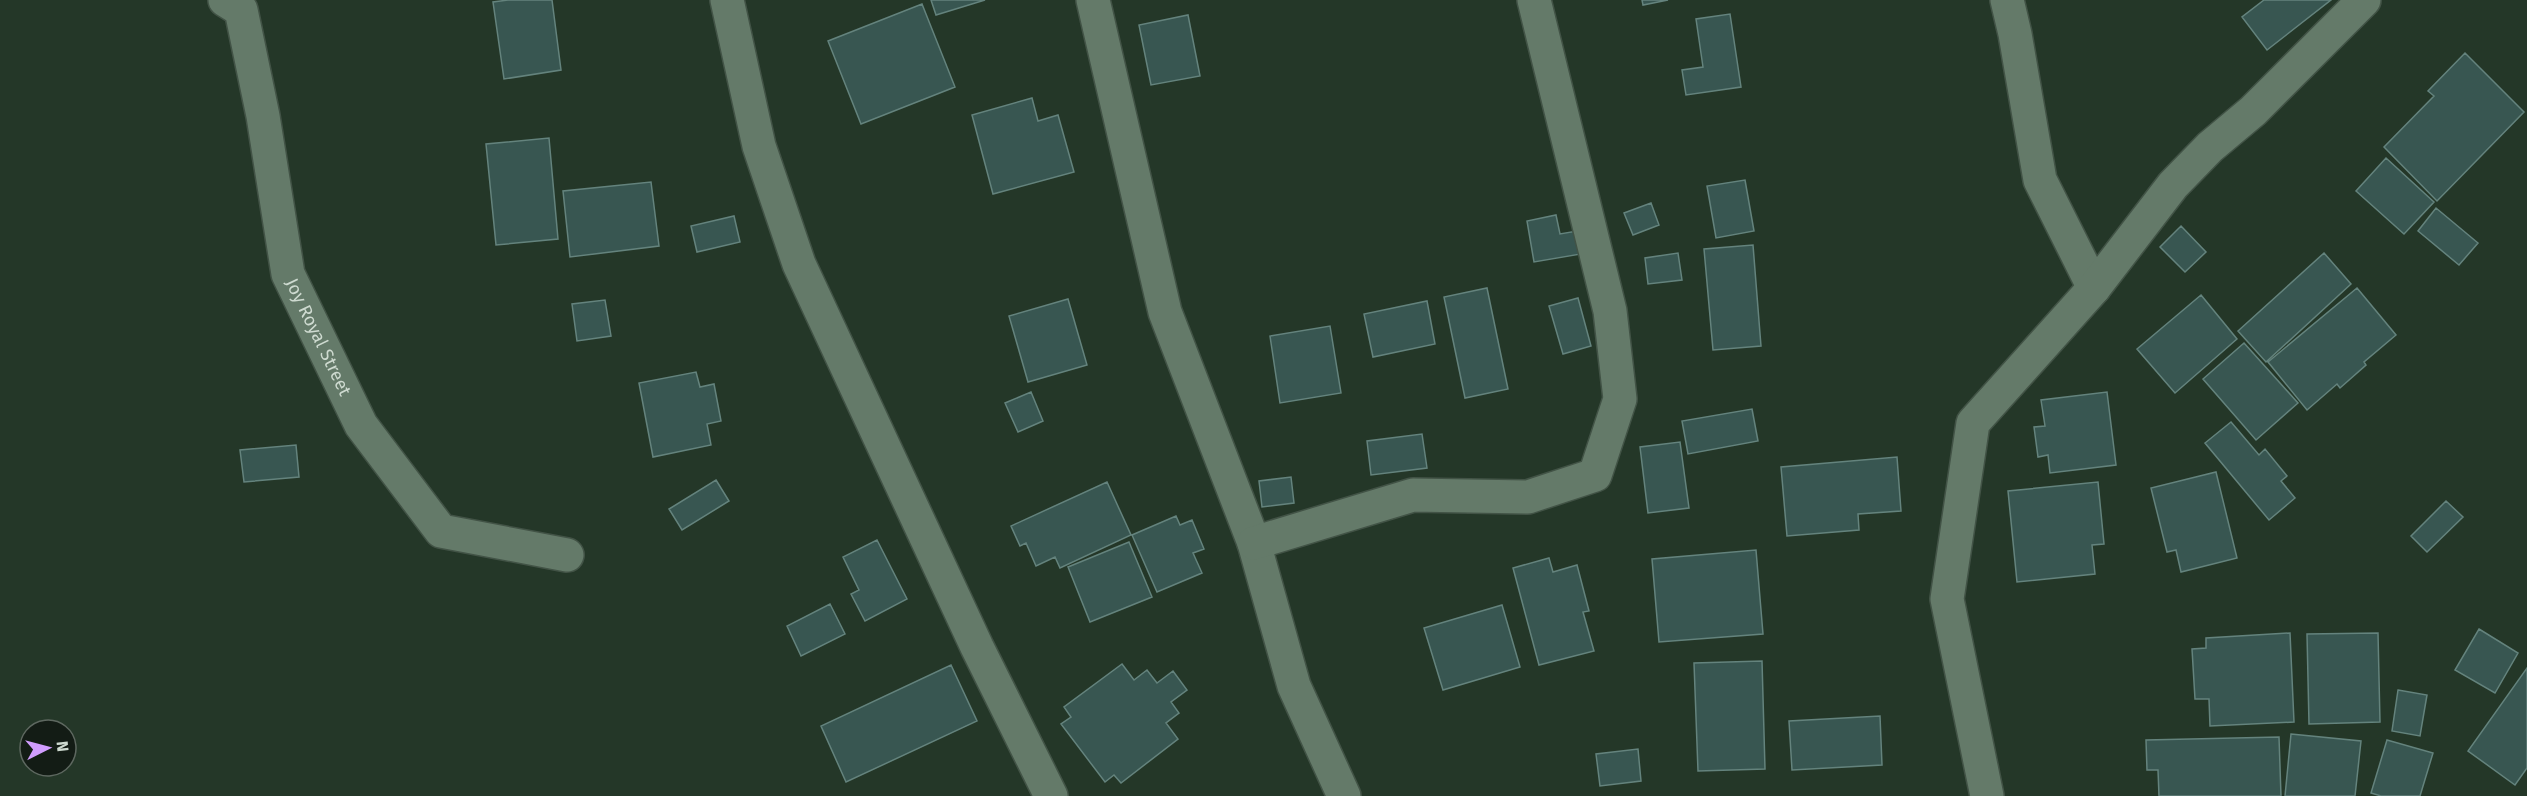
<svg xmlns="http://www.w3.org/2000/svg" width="2527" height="796" viewBox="0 0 2527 796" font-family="'Fira Sans',sans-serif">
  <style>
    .building { fill: #385651; stroke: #64837d; stroke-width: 1.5 }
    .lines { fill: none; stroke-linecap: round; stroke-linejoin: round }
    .minor-casing { stroke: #425346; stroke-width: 36 }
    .minor { stroke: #647a69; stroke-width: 33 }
    .labels { text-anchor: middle; stroke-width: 4.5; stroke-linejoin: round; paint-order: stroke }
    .street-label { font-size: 18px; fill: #cedad0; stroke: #131c15 }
  </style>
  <rect width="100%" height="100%" fill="#243728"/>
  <path class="building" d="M508,0H552L561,70L504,79L493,2Z
    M931,0H985L936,15Z
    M1642,0H1668L1643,5Z
    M2264,0H2331L2267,50L2242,17Z
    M922,4L955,87L861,124L828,41Z
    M1730,14L1741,87L1686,95L1682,70L1703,67L1696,19Z
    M1188,15L1200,76L1151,85L1139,25Z
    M2465,53L2524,112L2437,201L2384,147L2434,96L2428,91Z
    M1032,98L1038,121L1058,115L1074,172L993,194L972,115Z
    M549,138L558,239L496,245L486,144Z
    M2386,158L2434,202L2404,234L2356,191Z
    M1745,180L1754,231L1716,238L1707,186Z
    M651,182L659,246L570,257L563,191Z
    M1651,203L1659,225L1633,235L1624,213Z
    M2436,208L2478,243L2459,265L2418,231Z
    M1556,215L1560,234L1577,231L1581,254L1534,262L1527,221Z
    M734,216L740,242L697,252L691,226Z
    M2181,226L2206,252L2185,272L2160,247Z
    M1753,245L1761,346L1713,350L1704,249Z
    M1678,253L1682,280L1648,284L1645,258Z
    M2324,253L2351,284L2266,362L2238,331Z
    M1487,288L1508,389L1465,398L1444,297Z
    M2357,288L2396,335L2364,362L2366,365L2340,388L2337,384L2307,410L2268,362Z
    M2201,295L2237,339L2175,393L2137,349Z
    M1578,298L1591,346L1563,354L1549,306Z
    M1068,299L1087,365L1028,382L1009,316Z
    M605,300L611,336L577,341L572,304Z
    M1427,301L1435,344L1373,357L1364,314Z
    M1330,326L1341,393L1280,403L1270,336Z
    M2244,343L2298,403L2256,440L2203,379Z
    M696,372L700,387L714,384L721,421L707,424L711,445L653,457L639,383Z
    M1031,392L1043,421L1018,432L1005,403Z
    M2107,392L2116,465L2050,473L2048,455L2038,457L2034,427L2045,426L2041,400Z
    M1752,409L1758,441L1688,454L1682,421Z
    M2231,422L2259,455L2265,449L2287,476L2281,481L2295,498L2269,520L2205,443Z
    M1422,434L1427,468L1371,475L1367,441Z
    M1680,442L1689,508L1648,513L1640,447Z
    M296,445L299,477L244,482L240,450Z
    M1897,457L1901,511L1858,514L1859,530L1787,536L1781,467Z
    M2216,472L2237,558L2181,572L2176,550L2167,552L2151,488Z
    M1291,477L1294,503L1262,507L1259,481Z
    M716,480L729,501L682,530L669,509Z
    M1107,482L1131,535L1060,568L1055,557L1036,566L1026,543L1020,546L1011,526Z
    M2098,482L2104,544L2092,545L2095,574L2017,582L2008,491Z
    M2446,501L2463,517L2427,552L2411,536Z
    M1176,516L1180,525L1192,520L1204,549L1193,553L1202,573L1157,592L1132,535Z
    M877,540L907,599L865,621L851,594L859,590L843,557Z
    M1129,542L1152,597L1090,622L1068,567Z
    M1756,550L1763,634L1659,642L1652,559Z
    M1549,558L1553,572L1577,565L1589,611L1583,612L1594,651L1539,665L1513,568Z
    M830,604L845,634L801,656L787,626Z
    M1502,605L1520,667L1443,690L1424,628Z
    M2479,629L2518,653L2495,693L2455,670Z
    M2290,633L2294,722L2210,726L2209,699H2195L2192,649L2206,648V638Z
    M2378,633L2380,722L2309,724L2307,634Z
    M1762,661L1765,769L1698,771L1694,663Z
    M1122,664L1134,680L1147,670L1157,683L1173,671L1187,690L1171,702L1179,713L1166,723L1178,739L1121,783L1114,775L1105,782L1061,724L1071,717L1064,707Z
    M951,665L977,721L846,782L821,726Z
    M2527,668V768L2515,785L2468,751Z
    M2398,690L2427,695L2420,736L2392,731Z
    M1880,716L1882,765L1792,770L1789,721Z
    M2291,734L2361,741L2355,796H2285Z
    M2279,737L2281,796H2159L2158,770H2147L2146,740Z
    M2387,740L2433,753L2420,796H2381L2371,793Z
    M1638,749L1641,781L1600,786L1596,754Z"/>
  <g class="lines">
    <g class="minor-casing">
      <g id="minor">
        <path id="s1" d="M225,0L241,10L263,116L288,274L361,425L441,531L567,555"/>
        <path d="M727,0L759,146L799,264L977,647L1051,796"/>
        <path d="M1093,0L1165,312L1254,543L1294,686L1344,796"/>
        <path d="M2007,0L2015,34L2040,180L2094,288"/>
        <path d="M1254,543L1413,495L1528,497L1595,475L1620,399L1610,311L1534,0"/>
        <path d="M1987,796L1947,599L1973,423L2094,288L2173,185L2210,147L2253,111L2364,0"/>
      </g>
    </g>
    <use href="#minor" class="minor"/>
  </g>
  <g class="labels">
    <g class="street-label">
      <text dy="6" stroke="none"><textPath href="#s1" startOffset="357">Joy Royal Street</textPath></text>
    </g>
  </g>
  <g transform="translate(48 748) rotate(84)"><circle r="28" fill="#131c15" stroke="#5e6860" stroke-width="1.5"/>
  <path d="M0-4.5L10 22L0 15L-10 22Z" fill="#d19dfe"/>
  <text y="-9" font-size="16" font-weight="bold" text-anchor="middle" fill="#cedad0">N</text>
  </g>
</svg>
